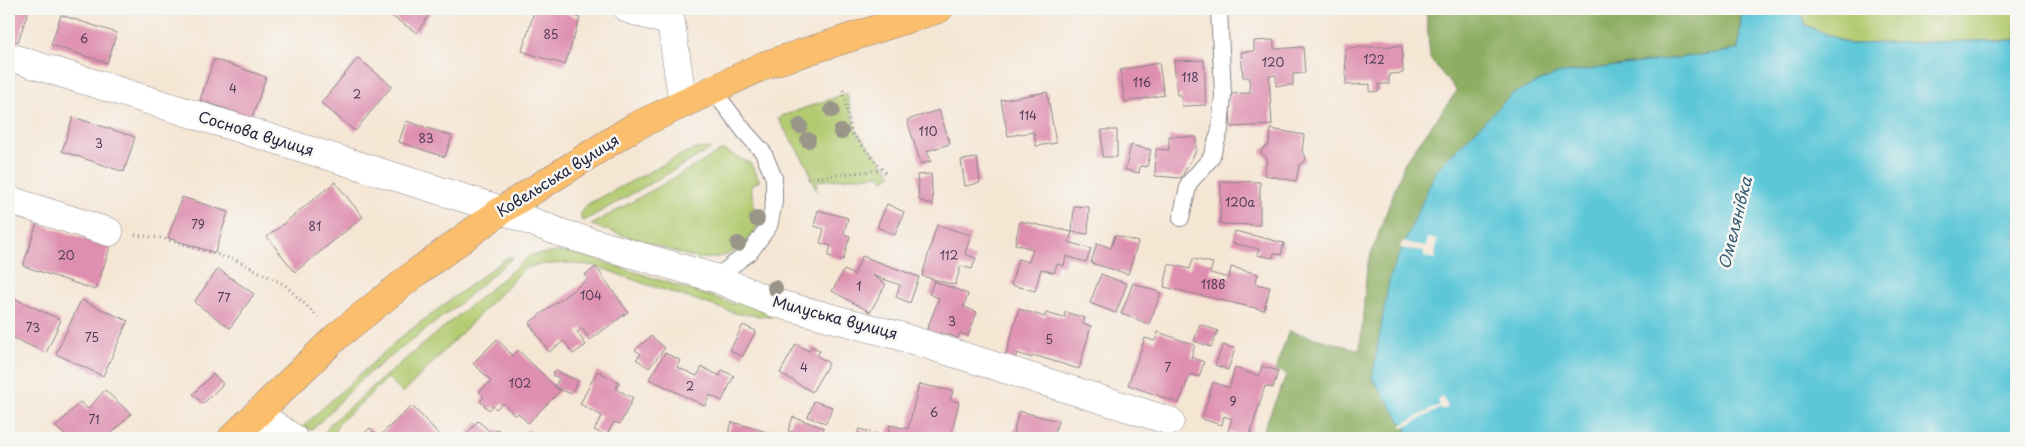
<svg xmlns="http://www.w3.org/2000/svg" width="2025" height="447" viewBox="0 0 2025 447" font-family="'Playpen Sans',sans-serif">
  <style>
    .green { fill: #b2ca6f; stroke: #6a7655 }
    .forest { fill: #8dae62; stroke: #58684e }
    .water { fill: #5dc7d8; stroke: #40748a }
    .pier { fill: #f5e6d4 }
    .building { fill: #de8faf }
    .lines { fill: none; stroke-linecap: round; stroke-linejoin: round }
    .lane-casing { stroke: #8c8488; stroke-width: 18 }
    .street-casing { stroke: #8c8488; stroke-width: 29 }
    .primary-casing { stroke: #8c8488; stroke-width: 29 }
    .path { stroke: #8c8488; stroke-width: 3; stroke-dasharray: 1 4; stroke-linecap: butt }
    .lane { stroke: #fff; stroke-width: 16 }
    .street { stroke: #fff; stroke-width: 28 }
    .primary { stroke: #fabe6d; stroke-width: 28 }
    .tree { fill: #999689 }
    .labels { text-anchor: middle; stroke-width: 5; stroke-linejoin: round; paint-order: stroke }
    .number-label { font-size: 12px; fill: #513d58 }
    .street-label { font-size: 15px; fill: #22223b; stroke: #f6f6f2 }
    .water-label { font-size: 16px; font-style: italic; fill: #375c72; stroke: #f6f6f2 }
  </style>
  <rect width="100%" height="100%" fill="#f6f6f2"/>
  <filter id="ink" filterUnits="userSpaceOnUse"><feTurbulence type="fractalNoise" baseFrequency=".02" numOctaves="2"/><feDisplacementMap in="SourceGraphic" scale="10" xChannelSelector="R" yChannelSelector="G"/><feConvolveMatrix kernelMatrix="1 2 1 2 8 2 1 2 1" color-interpolation-filters="sRGB"/></filter>
  <filter id="wash" filterUnits="userSpaceOnUse"><feTurbulence type="fractalNoise" baseFrequency=".0096" numOctaves="4" result="noise"/><feDisplacementMap in="SourceGraphic" scale="20" xChannelSelector="R" yChannelSelector="G"/><feGaussianBlur stdDeviation="1.12" result="paint"/><feColorMatrix in="noise" values="0 0 0 0 0 0 0 0 0 0 0 0 0 0 0 0 0 1.4 0 .05"/><feComposite in="paint" operator="in"/></filter>
  <g filter="url(#wash)">
    <rect width="100%" height="100%" fill="#f5e6d4"/>
    <path class="green" d="M1801,9H2016V40L1850,44L1805,25Z
      M847,93L856,131L892,174L884,180L879,175L817,181L816,191L808,167L778,119L782,116Z
      M706,148L711,149L584,221L581,220V212L588,204L691,150Z
      M723,150L750,163L760,181L751,185L755,213H762C754,247 728,261 695,258L591,225Z
      M558,252L579,254L734,304L738,298L773,312L771,317L739,314L642,283L596,266L567,263L537,265L525,268L403,393L388,378L337,425L333,438H323L329,425L384,377L531,255Z
      M513,257L459,304L364,377L312,430L302,427L401,337L506,258Z"/>
    <path class="forest" d="M1426,9H1742L1738,50L1556,74L1373,378L1412,438H1260L1287,373L1275,370L1289,331L1360,350L1367,265L1405,162L1457,91L1430,59Z"/>
    <path class="water" d="M1742,9H1801L1805,25L1850,44L2016,40V438H1412L1372,378L1390,276L1436,170L1512,94L1556,74L1738,50Z"/>
    <path class="pier" d="M1427,238L1437,239L1435,259L1424,257V251L1400,248L1402,242L1426,246Z
      M1443,397L1448,407L1443,410L1441,408L1403,428L1401,425L1440,405L1438,400Z"/>
    <g id="blocks">
      <path class="building" d="M9,9H29L18,42L9,39Z
        M381,9H433L417,33Z
        M535,9H550L580,18L565,65L522,51Z
        M61,15L117,33L107,63L51,45Z
        M1274,40V49L1303,47L1305,73L1293,74V85L1276,86V75L1269,76L1272,125L1231,127L1229,94L1250,93L1249,77H1243L1241,52L1254,51V41Z
        M1402,46L1403,73L1389,74V84H1379V91L1370,92V84L1346,85L1345,48Z
        M358,58L392,86L355,131L321,103Z
        M214,59L266,77L252,118L200,100Z
        M1204,60L1206,105L1182,106L1181,95H1177L1174,61Z
        M1159,63L1164,95L1125,102L1120,70Z
        M1047,92L1056,143L1036,146L1034,132L1008,136L1001,100Z
        M939,110L950,144L927,151L931,161L921,164L907,120Z
        M73,117L135,137L124,172L62,151Z
        M406,121L452,136L445,157L399,142Z
        M1271,129L1304,135L1302,152L1306,157L1305,161L1299,165L1296,181L1264,175L1267,158L1261,153L1262,149L1269,145Z
        M1102,130H1117V157H1102Z
        M1169,136L1196,137V151L1181,178L1155,176L1156,149L1169,150Z
        M1131,145L1151,150L1147,167L1140,166L1139,173L1125,170Z
        M977,158L980,183L965,186L961,160Z
        M931,174L933,205L919,200L918,185L917,175Z
        M1221,181L1260,182V225L1220,224Z
        M335,182L363,217L295,272L267,237Z
        M182,197L228,212L215,253L168,238Z
        M887,204L904,212L895,235L877,227Z
        M1074,206L1089,207L1088,234L1072,232Z
        M818,210L848,218L844,234L850,236L843,260L828,256L831,246L820,243L824,229L814,226Z
        M1020,221L1072,232L1069,242L1091,249L1086,262L1066,256L1064,266L1057,264L1054,273L1041,269L1035,291L1011,285L1018,259L1029,262L1033,249L1015,244Z
        M37,223L110,247L96,290L23,266Z
        M937,225L971,235L965,254L976,258L972,269L961,266L955,285L922,276Z
        M1235,231L1284,243L1281,255L1274,253L1273,258L1257,255L1259,249L1232,243Z
        M1115,235L1138,242L1128,274L1091,263L1097,243L1111,248Z
        M862,256L919,277L910,303L896,297L900,285L872,275L886,284L870,312L832,291L844,270L854,275Z
        M1193,259L1213,263L1210,273L1229,278L1231,267L1258,274L1255,284L1270,287L1264,310L1164,287L1169,264L1190,269Z
        M596,267L628,312L590,340L582,328L577,332L586,345L573,354L564,341L549,352L529,323L588,279L585,275Z
        M218,269L254,294L230,328L194,302Z
        M1101,274L1127,284L1116,313L1090,303Z
        M934,281L968,294L964,307L977,312L968,336L960,333L958,338L941,332L939,337L926,332L939,298L929,294Z
        M1133,283L1161,293L1149,324L1121,314Z
        M9,296L61,320L46,353L9,336Z
        M81,300L128,321L103,376L56,354Z
        M1019,309L1045,317L1046,313L1064,318L1065,312L1085,318L1083,324L1091,326L1079,369L1033,355L1032,358L1017,353L1015,360L1005,357Z
        M1200,324L1218,331L1211,347L1194,341Z
        M743,325L756,331L742,357L730,350Z
        M1158,332L1195,345L1191,357L1204,362L1199,377L1190,374L1179,403L1128,385L1145,338L1155,341Z
        M651,336L665,348L649,368L636,359L641,354L635,350Z
        M497,339L513,356L518,350L560,391L528,423L518,413L515,416L503,403L496,409L493,406L489,410L480,401L484,397L479,392L491,381L473,363Z
        M796,344L809,351L812,346L820,351L817,356L829,363L812,392L780,373Z
        M1223,345L1235,349L1228,370L1215,365Z
        M665,353L680,360L677,367L697,376L702,367L720,376L722,370L734,376L722,401L710,395L705,406L649,379Z
        M1262,366L1278,371L1273,388L1265,386L1249,438L1228,431L1232,419L1224,416L1222,425L1202,419L1213,382L1229,388L1235,368L1259,376Z
        M555,370L578,381L571,394L555,387L559,378L552,375Z
        M597,371L619,382L616,389L633,398L620,424L614,422L606,436L594,430L602,416L580,404Z
        M213,374L223,384L203,404L193,394Z
        M919,384L953,391L950,400L959,402L950,438L922,437V438H887L890,425L908,429Z
        M105,390L131,414L107,438H68L56,427L80,402L88,409Z
        M814,401L832,407L826,423L808,417Z
        M412,406L439,434L435,438H359L370,428L378,437Z
        M1019,411L1058,421L1053,438H1012Z
        M793,417L824,428L820,438H809L788,431Z
        M478,421L493,434L497,429L505,436L503,438H463Z
        M732,422L788,438H727Z
        M859,429L884,436L883,438H856Z
        M529,431L549,438H526Z
        M1101,433L1118,438H1100Z"/>
    </g>
  </g>
  <g filter="url(#ink)">
    <use href="#blocks" fill-opacity="0" stroke="#8c8488" stroke-width="1"/>
    <g class="lines">
      <g class="lane-casing">
        <path id="lane" d="M712,89L745,132L763,152L774,178V202L769,226L750,252L715,278
          M1181,218L1189,183L1211,158L1220,130L1223,95L1219,9"/>
      </g>
      <g class="street-casing">
        <path id="street" d="M628,9L671,22
          M669,9L683,104
          M9,57L502,210L564,234L715,278L775,303L896,335L1170,421
          M9,200L109,232
          M257,413L293,438"/>
      </g>
      <g class="primary-casing">
        <path id="primary" d="M232,438L336,337L417,272L502,210L634,127L765,65L939,9"/>
      </g>
      <path class="path" d="M843,90L851,132L886,174
        M807,178L881,170
        M135,235L161,238L236,260L285,285L318,317"/>
      <use href="#lane" class="lane"/>
      <use href="#street" class="street"/>
      <use href="#primary" class="primary"/>
    </g>
    <g class="tree">
      <circle cx="832" cy="110" r="8"/>
      <circle cx="800" cy="126" r="8"/>
      <circle cx="841" cy="132" r="8"/>
      <circle cx="808" cy="140" r="8"/>
      <circle cx="757" cy="219" r="8"/>
      <circle cx="738" cy="244" r="8"/>
      <circle cx="775" cy="288" r="8"/>
    </g>
  </g>
  <g class="labels">
    <g class="number-label">
      <text x="551" y="39">85</text>
      <text x="84" y="43">6</text>
      <text x="1374" y="64">122</text>
      <text x="1273" y="67">120</text>
      <text x="1190" y="82">118</text>
      <text x="1142" y="87">116</text>
      <text x="233" y="93">4</text>
      <text x="357" y="99">2</text>
      <text x="1028" y="120">114</text>
      <text x="928" y="136">110</text>
      <text x="426" y="143">83</text>
      <text x="99" y="148">3</text>
      <text x="1240" y="207">120а</text>
      <text x="198" y="229">79</text>
      <text x="315" y="231">81</text>
      <text x="66" y="260">20</text>
      <text x="949" y="260">112</text>
      <text x="1213" y="289">118в</text>
      <text x="859" y="291">1</text>
      <text x="591" y="300">104</text>
      <text x="224" y="302">77</text>
      <text x="952" y="326">3</text>
      <text x="33" y="332">73</text>
      <text x="92" y="342">75</text>
      <text x="1049" y="344">5</text>
      <text x="804" y="372">4</text>
      <text x="1168" y="372">7</text>
      <text x="520" y="388">102</text>
      <text x="690" y="391">2</text>
      <text x="1233" y="406">9</text>
      <text x="934" y="417">6</text>
      <text x="94" y="424">71</text>
    </g>
    <g class="street-label">
      <text transform="translate(256 134) rotate(17)" y="5">Соснова вулиця</text>
      <text transform="translate(558 176) rotate(-32)" y="5">Ковельська вулиця</text>
      <text transform="translate(835 318) rotate(15)" y="5">Милуська вулиця</text>
    </g>
    <g class="water-label">
      <text transform="translate(1735 223) rotate(-76)" y="6">Омелянівка</text>
    </g>
  </g>
  <rect width="2025" height="447" fill="none" stroke="#f6f6f2" stroke-width="30"/>
</svg>
